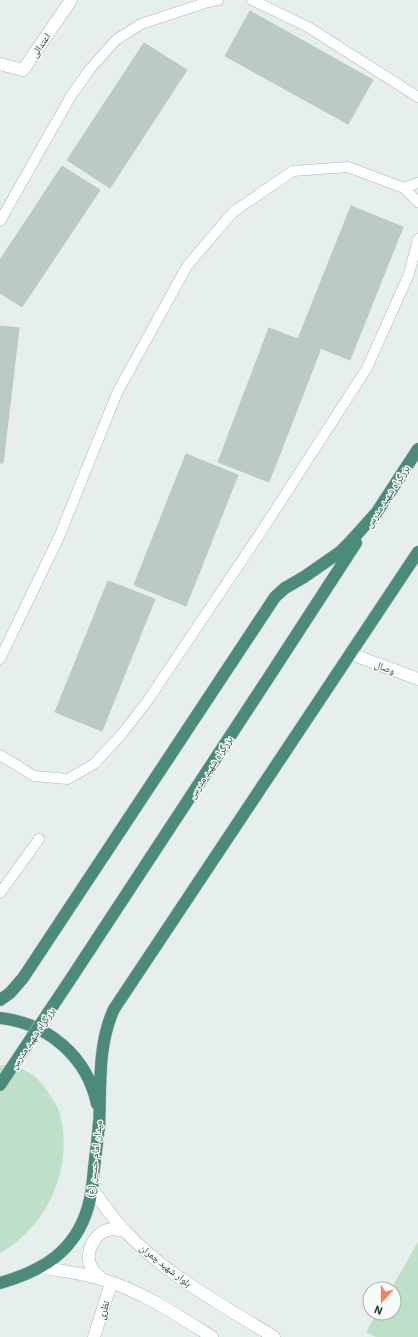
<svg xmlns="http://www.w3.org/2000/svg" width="418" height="1337" viewBox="0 0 418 1337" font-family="'IBM Plex Sans','Noto Naskh Arabic',sans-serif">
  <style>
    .green { fill: #bfe0c8 }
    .building { fill: #bbcac4; stroke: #b8c9c2 }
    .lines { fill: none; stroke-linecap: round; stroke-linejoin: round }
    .service-casing { stroke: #a8b8b2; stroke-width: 11 }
    .minor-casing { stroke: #a8b8b2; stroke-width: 13 }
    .secondary-casing { stroke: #a4bbb3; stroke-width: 13 }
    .trunk-casing { stroke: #c2cac8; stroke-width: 13 }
    .service { stroke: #fff; stroke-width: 10 }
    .minor { stroke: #fff; stroke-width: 12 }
    .secondary { stroke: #fff; stroke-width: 12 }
    .trunk { stroke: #4c8a7c; stroke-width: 12 }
    .trunk-bridge-casing { stroke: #c2cac8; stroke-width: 13; stroke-linecap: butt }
    .trunk-bridge { stroke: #4c8a7c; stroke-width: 12 }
    .labels { text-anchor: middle; stroke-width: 3; stroke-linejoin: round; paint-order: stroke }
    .street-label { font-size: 10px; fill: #24423a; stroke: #f7fbf9 }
  </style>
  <rect width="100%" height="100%" fill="#e6efeb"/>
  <path class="green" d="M0,1065C23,1066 35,1073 48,1092C51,1098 57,1104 59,1111C75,1164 49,1226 0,1253Z
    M418,1242V1337H376L366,1332L377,1313H394V1289H391Z"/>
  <path class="building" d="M250,11L373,80L348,124L225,56Z
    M144,43L187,70L110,188L67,160Z
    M62,166L100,190L22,307L0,293V260Z
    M351,206L403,227L350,360L298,339Z
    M0,326L19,328L3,463H0Z
    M269,328L321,348L269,482L218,462Z
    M186,454L238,475L186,606L134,585Z
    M108,581L155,599L102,731L55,712Z"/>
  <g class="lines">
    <g class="service-casing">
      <path id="service" d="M252,0L308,27L418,97
        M404,188L418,183
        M0,221L71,96L90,69L116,40L141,24L205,3L218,0
        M0,659L59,537L117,393L187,266L233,212L293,171L348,167L404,188L418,202
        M0,755L34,776L68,779L94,764L121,735L146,703L261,532L367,368L409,274L418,239
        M0,893L39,839"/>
    </g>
    <g class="minor-casing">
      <path id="minor" d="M0,64L23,70L71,0
        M351,654L418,679
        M94,1337L111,1283"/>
    </g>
    <g class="secondary-casing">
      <path id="secondary" d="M92,1189C103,1203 113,1219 126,1232C167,1276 223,1305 274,1337
        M41,1267C61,1271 82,1273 101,1279C142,1291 177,1315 212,1337
        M102,1279C99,1276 95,1273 93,1270C82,1255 94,1231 112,1229C116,1229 121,1231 125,1231"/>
    </g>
    <g class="trunk-casing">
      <path id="trunk" d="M373,518L418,449
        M265,683L356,543
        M0,1000L10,993L23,978L275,597L285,588L304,577L340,552L350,542L377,512
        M0,1018C47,1023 87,1056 97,1104
        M99,1129C101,1090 97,1045 114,1009L418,552
        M0,1283C42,1271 75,1252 88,1207C92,1194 93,1181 94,1168C96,1152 98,1137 99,1122"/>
    </g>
    <use href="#service" class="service"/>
    <use href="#minor" class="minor"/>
    <use href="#secondary" class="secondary"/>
    <use href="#trunk" class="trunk"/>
    <g class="trunk-bridge-casing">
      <path id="trunk-bridge" d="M0,1085L70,980L265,683"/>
    </g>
    <use href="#trunk-bridge" class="trunk-bridge"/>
  </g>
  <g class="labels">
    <g class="street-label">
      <text transform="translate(40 45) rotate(-56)" y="4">اعتدالی</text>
      <text transform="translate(387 496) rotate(-57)" y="4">بزرگراه شهید مدرس</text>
      <text transform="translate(385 667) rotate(21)" y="4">وصال</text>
      <text transform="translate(210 767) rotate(-57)" y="4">بزرگراه شهید مدرس</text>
      <text transform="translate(32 1038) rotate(-56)" y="4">بزرگراه شهید مدرس</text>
      <text transform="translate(94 1159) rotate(-84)" y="4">میدان امام حسین (ع)</text>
      <text transform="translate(166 1265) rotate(38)" y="4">بلوار شهید چمران</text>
      <text transform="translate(103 1310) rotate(-73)" y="4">نظری</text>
    </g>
  </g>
  <g transform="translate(382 1301) rotate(201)"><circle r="19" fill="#f7fbf9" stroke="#a3b1ad"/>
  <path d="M0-3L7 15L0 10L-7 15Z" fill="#f4845f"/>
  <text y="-6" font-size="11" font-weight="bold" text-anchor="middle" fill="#24423a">N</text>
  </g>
</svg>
